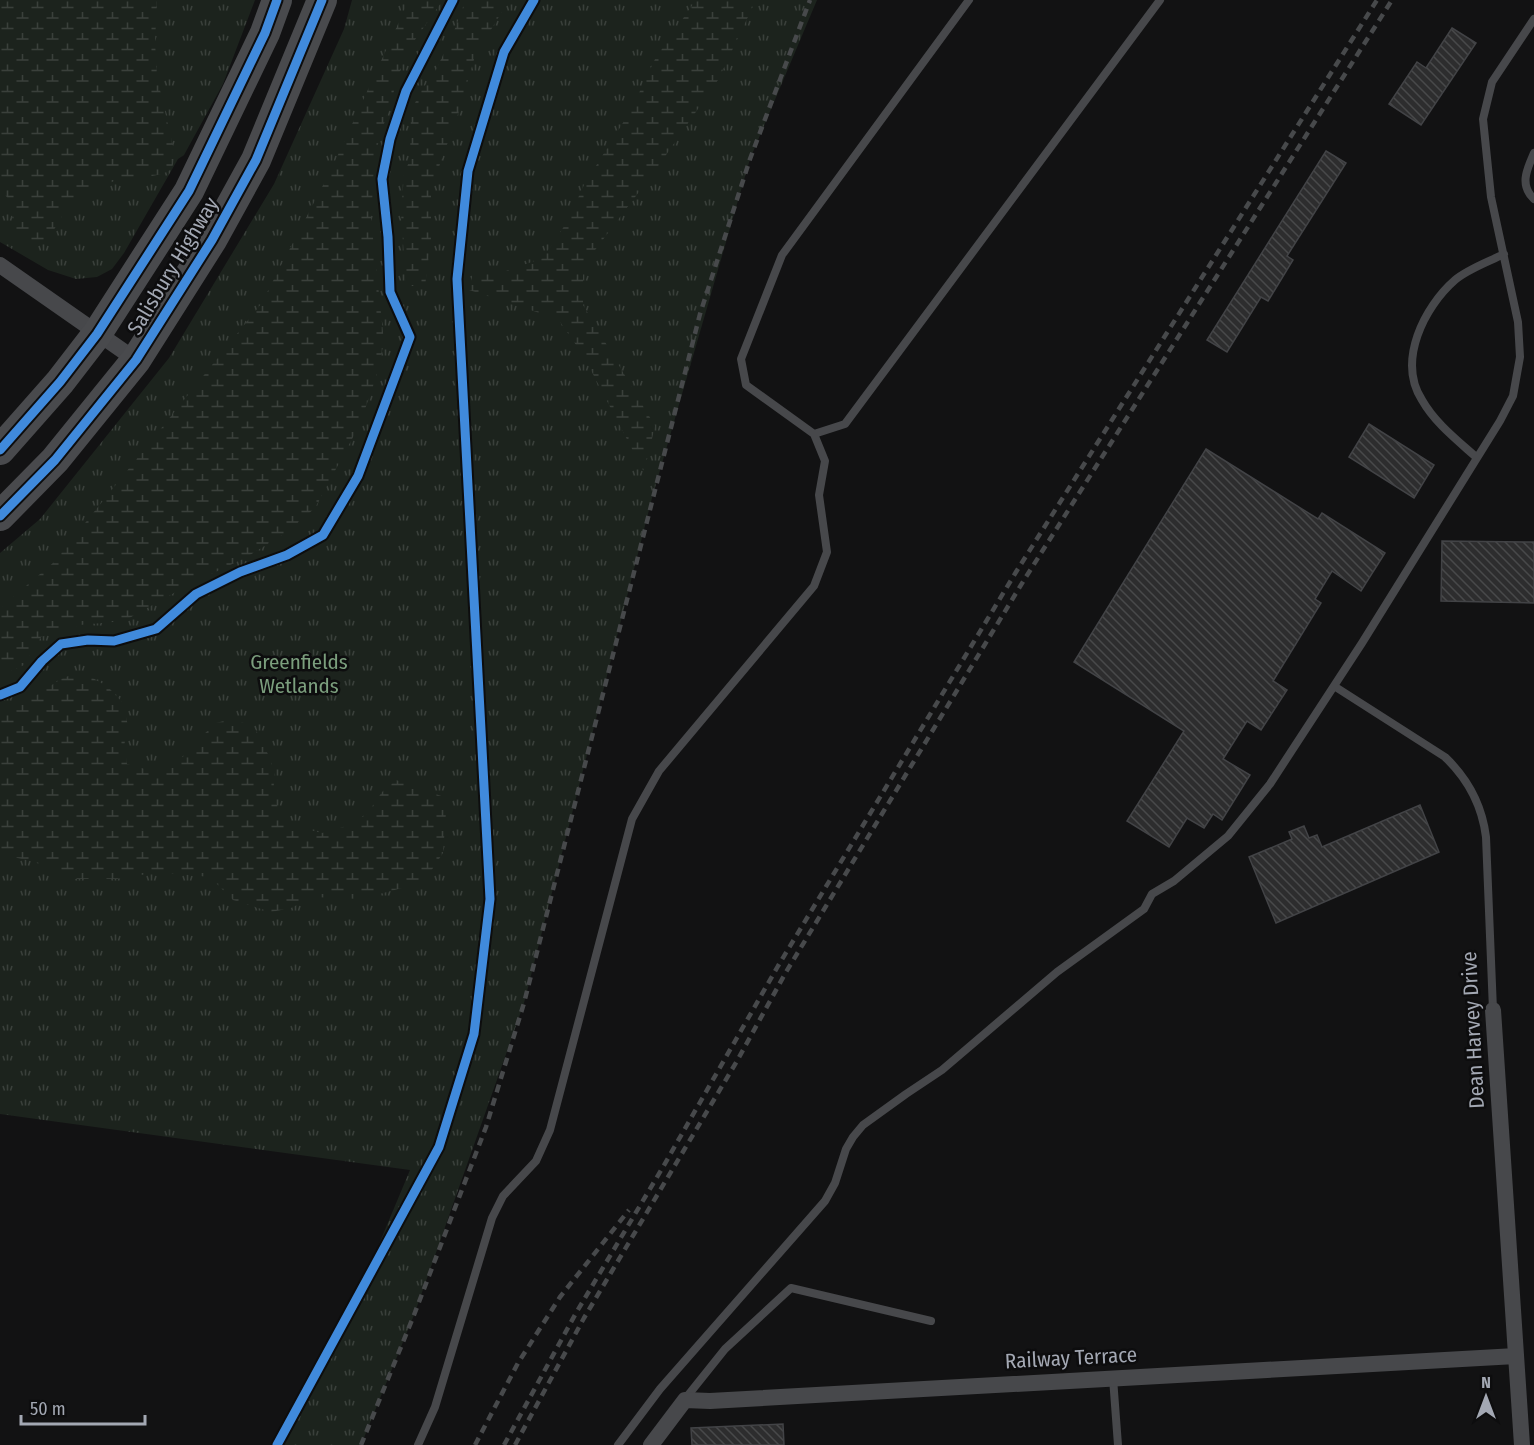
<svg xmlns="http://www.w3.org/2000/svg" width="1534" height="1445" viewBox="0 0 1534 1445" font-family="'Fira Sans Condensed',sans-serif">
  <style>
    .grass { fill: url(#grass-tufts) }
    .wetland { fill: url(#wetland-marsh) }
    .building { fill: url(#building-back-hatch); stroke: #424346; stroke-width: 1.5 }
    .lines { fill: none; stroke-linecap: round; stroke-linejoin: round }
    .lane { stroke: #47484b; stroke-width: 8 }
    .street { stroke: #47484b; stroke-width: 16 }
    .highway { stroke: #494a4d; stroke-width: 30 }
    .rail { stroke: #47494b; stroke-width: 4.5; stroke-dasharray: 8 6; stroke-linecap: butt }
    .cycleway-casing { stroke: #0d0d0e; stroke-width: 13 }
    .cycleway { stroke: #408adc; stroke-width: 9 }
    .labels { text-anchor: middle; stroke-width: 5; stroke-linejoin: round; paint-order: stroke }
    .street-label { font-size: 21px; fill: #a3a8b3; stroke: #0d0d0e }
    .park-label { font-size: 21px; fill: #7b9e7d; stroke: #0d0d0e }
  </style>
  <defs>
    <pattern id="grass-tufts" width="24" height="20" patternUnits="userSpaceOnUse" patternTransform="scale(1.5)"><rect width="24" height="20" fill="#1c231d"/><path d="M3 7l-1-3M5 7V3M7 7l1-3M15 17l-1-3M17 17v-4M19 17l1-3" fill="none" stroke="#3a403b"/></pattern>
    <pattern id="wetland-marsh" width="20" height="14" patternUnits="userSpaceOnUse" patternTransform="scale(1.5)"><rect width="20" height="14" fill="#1c231d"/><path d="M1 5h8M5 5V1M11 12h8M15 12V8" fill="none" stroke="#3a403b"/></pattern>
    <pattern id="building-back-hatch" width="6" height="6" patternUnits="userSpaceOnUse" patternTransform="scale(1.5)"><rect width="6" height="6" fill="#2d2d2e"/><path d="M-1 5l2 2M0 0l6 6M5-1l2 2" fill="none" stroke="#48494a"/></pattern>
  </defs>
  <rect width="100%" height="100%" fill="#121213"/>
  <path class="grass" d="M0,0H255L223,84L184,155L178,159L124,253L112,269L97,277L76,279L48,270L0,242Z
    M352,0H817L750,159L652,498L524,1003L414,1315L361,1445H277L356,1299L410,1170L0,1114V553L40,519L169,358L274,184L344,29Z"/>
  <path class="wetland" d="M0,0H157L155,42L157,77L175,155L172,169C158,178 143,176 127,178C110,181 86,191 73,203C53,220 54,253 21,242C18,238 15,233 14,228C11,215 14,199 0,191Z
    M409,0H443L405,54L375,154L371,218L384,342L376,378L359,426L315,508L287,532L245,558L190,584L124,621L80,625L41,637L24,665L0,676V608L53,563L261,304L332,168Z
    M468,0H509L475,56L458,114L431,189V238L425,286H406L401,213L404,175L410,159L411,112L420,92L434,74L453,34L463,7Z
    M696,0H756L718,80L657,168L583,266V305L655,426L644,472L583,355L558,319L469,290L473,273L506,271L543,258L567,222L584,185L631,110L656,57Z
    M81,671L108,687L123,703L128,726L124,746L127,764L145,769L173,766L190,750L202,736L216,723L232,719L253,726L263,742L275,772L273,793L279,812L294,826L322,833L350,825L367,814L382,792L396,780L447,798L443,853L427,877L413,885L361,899L313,897L291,908L271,912L233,900L210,877L159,872L117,879H69L35,862L0,854V706L32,698L61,679Z"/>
  <path class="building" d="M1452,28L1476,43L1421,125L1389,104L1417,62L1426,68Z
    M1326,151L1346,163L1287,256L1293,260L1268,301L1261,297L1227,352L1207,340Z
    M1369,424L1434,465L1414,498L1349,457Z
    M1206,449L1318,519L1322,513L1385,553L1361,591L1332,571L1315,599L1321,603L1273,681L1287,690L1261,730L1247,721L1223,759L1250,775L1222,820L1213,814L1204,828L1187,818L1169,847L1127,821L1184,731L1074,662Z
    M1442,541L1534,542V603L1441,601Z
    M1420,805L1439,852L1276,923L1249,857L1292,839L1289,832L1304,826L1309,838L1317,835L1322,847Z
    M783,1424L784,1445H692L691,1428Z"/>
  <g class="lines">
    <path class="lane" d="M969,0L782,255L741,359L746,385L814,434L845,424L1160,0
      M1534,153C1527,169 1519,185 1534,199
      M1476,457C1457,440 1435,423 1422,400C1397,361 1424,307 1455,280C1468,269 1488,262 1504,254
      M1334,686L1445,757C1468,779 1482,805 1486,837L1493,1010
      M1113,1378L1118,1445
      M685,1399L725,1349L791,1288L931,1321
      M418,1445L435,1407L492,1218L503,1196L536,1161L550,1130L632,819L659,771L814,586L827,552L819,495L825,461L814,434
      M618,1445L660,1389L825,1201L835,1183L846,1149L853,1137L863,1125L906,1094L942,1070L1057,972L1144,909L1152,894L1174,881L1228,836L1270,784L1362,643L1500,421L1513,396L1520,357L1518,322L1491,197L1483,119L1492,82L1534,19"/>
    <path class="street" d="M0,265L136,360
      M1493,1010L1522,1445
      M651,1445L685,1400L710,1401L1516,1356"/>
    <path class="highway" d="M0,450L60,382L97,334L189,191L265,33L277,0
      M0,516L55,460L136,360L212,240L256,160L322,0"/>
    <path class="rail" d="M361,1445L414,1315L486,1127L524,1003L700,314L750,159L810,0
      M475,1445L518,1363L560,1297L629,1210
      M504,1445L576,1313L663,1167L778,966L1016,572L1377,0
      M515,1445L584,1318L737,1061L786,972L1024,580L1392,0"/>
    <g class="cycleway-casing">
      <path id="cycleway" d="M0,450L60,382L97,334L189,191L265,33L277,0
        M0,516L55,460L136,360L212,240L256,160L322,0
        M0,695L20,687L42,661L61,644L88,640L114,641L156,629L196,594L240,572L287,555L323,535L358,476L410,337L390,292L388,237L382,179L390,139L406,91L453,0
        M277,1445L439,1147L474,1034L490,899L457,279L468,171L504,52L534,0"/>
    </g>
    <use href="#cycleway" class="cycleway"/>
  </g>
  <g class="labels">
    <g class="street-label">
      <text transform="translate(173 266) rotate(-59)" y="7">Salisbury Highway</text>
      <text transform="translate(1473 1030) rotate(-93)" y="7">Dean Harvey Drive</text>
      <text transform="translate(1071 1358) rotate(-3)" y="7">Railway Terrace</text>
    </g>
    <g class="park-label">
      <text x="299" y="669">Greenfields<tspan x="299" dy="24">Wetlands</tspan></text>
    </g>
  </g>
  <g transform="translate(1486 1397)" stroke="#0d0d0e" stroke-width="4.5" paint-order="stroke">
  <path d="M0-4.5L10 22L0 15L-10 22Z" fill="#a3a8b3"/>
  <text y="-9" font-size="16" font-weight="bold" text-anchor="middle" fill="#a3a8b3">N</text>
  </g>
  <path d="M21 1415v9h124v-9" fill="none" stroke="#a3a8b3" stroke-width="3"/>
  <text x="30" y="1415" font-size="18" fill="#a3a8b3" stroke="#0d0d0e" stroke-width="4.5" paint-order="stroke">50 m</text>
</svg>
